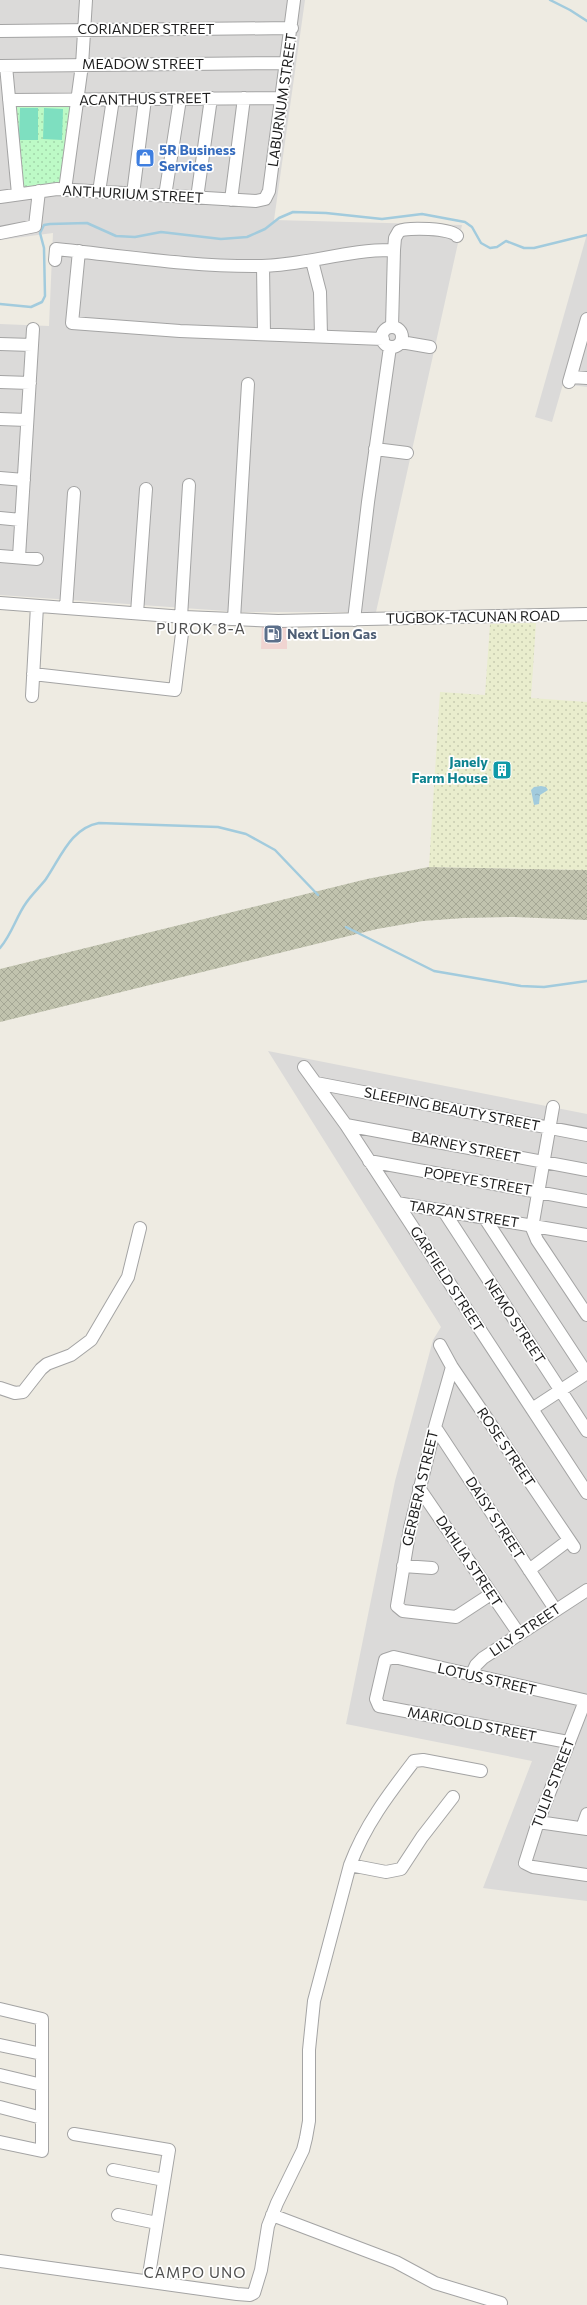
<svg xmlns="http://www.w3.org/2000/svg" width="587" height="2305" viewBox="0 0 587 2305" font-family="Commissioner,sans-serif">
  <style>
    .residential { fill: #dbdad9 }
    .commercial { fill: #f0d4d1 }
    .construction { fill: url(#construction-cross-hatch) }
    .farmland { fill: url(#farmland-dots) }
    .park { fill: url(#park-dots) }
    .pitch { fill: #7edfc0 }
    .water { fill: url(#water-ripples) }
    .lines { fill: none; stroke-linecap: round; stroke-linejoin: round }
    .stream { stroke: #a2cbdd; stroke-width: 2.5 }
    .minor-casing { stroke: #a4a4a4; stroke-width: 14 }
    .minor { stroke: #fff; stroke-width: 12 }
    .labels { text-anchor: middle; stroke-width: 3.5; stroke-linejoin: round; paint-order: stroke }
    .street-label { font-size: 14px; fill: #1d1d1d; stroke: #fff }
    .shop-label { font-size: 14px; font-weight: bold; fill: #366cbe; stroke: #fff; text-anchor: start }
    .service-label { font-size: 14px; font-weight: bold; fill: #4e5e75; stroke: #fff; text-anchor: start }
    .culture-label { font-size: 14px; font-weight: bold; fill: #0d838f; stroke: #fff; text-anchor: end }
    .neighbourhood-label { font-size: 15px; letter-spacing: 1px; fill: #505050; stroke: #fff }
  </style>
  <defs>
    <pattern id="construction-cross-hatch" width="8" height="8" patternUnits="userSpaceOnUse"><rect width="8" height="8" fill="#c1c3ae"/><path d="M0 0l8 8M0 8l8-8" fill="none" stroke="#a5a795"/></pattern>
    <pattern id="farmland-dots" width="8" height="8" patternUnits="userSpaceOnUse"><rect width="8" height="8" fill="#e9edcd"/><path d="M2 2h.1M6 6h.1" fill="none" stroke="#c7cbb0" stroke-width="1.8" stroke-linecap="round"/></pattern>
    <pattern id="park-dots" width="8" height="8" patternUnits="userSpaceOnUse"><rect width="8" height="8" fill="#bdfac6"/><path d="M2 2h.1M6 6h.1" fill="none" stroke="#a2d6aa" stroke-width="1.8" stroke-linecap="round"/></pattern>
    <pattern id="water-ripples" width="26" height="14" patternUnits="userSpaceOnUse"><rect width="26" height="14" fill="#a2cbdd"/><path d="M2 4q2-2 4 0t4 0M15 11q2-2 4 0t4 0" fill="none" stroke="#8baebd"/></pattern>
  </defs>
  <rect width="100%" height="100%" fill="#eeebe2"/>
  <path class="residential" d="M0,0H305L274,220L462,225L376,612H240L0,595V324L49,326L53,233L0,240Z
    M587,234V387L563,384L552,422L535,417Z
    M268,1051L587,1114V1901L483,1888L532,1761L346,1724L395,1481L433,1340L441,1327Z"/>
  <path class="commercial" d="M262,624H287V649H261Z"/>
  <path class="construction" d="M429,867L587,870V920L514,917L464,918L423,921L377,929L0,1022V969L367,879Z"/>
  <path class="farmland" d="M536,623L531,698L587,702V870L429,867L440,692L485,695L490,624Z"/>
  <path class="park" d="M73,104L62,184L23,188L14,105Z"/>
  <path class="pitch" d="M20,108H38V140H19Z
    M44,108L63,109L62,140L43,139Z"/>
  <path class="water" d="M541,786L546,787L548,790L540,795L539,804L534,805L531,790L534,787Z"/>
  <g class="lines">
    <path class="stream" d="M550,0L570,10L587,21
      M0,304L31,307L42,302L45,296L44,248L40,233L44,225L50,224L87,223L116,236L135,237L161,232L221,239L247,237L265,229L279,218L293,212L326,213L382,219L422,214L465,222L472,227L481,243L490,248L497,247L506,241L524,248H534L587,235
      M346,927L434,971L521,986L544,987L587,981
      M0,948C12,934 16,917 26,903C32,894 40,887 46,879C61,857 71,828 99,823L218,827L246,834L275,850L318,895"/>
    <g class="minor-casing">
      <path id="minor" d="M0,31L292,28
        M0,66L287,63
        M6,66L18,194
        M9,100L281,98
        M65,190L82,65L86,0
        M99,192L113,99
        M133,194L145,99
        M165,196L180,99
        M0,197L57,189L256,201L265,199L269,191L294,0
        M197,198L211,98
        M231,200L244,98
        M0,233L35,226L39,191
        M79,251L72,323L180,331L383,339
        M55,260L56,249C124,256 193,267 262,266C306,265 349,249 394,250
        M312,261L320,292L321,336
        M263,266L264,334
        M382 337a10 10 0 1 1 20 0a10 10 0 1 1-20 0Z
        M392,327L394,250L395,238L399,231C407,227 452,228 457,236
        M401,342L430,347
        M0,344L32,345
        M571,377L587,378
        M0,382L30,383
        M569,382L587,319
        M0,419L27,420
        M375,449L407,453
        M0,478L24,480
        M0,518L21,520
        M0,556L37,559
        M19,557L33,329
        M0,603L184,617L278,621L587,614
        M66,608L74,493
        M137,613L146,489
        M181,617L189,485
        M234,619L248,384
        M354,620L368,502L390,347
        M33,674L175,690L184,617
        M32,696L37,606
        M304,1067L346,1125L587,1493
        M316,1083L587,1135
        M553,1107L532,1228L537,1240L587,1315
        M346,1125L587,1170
        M369,1161L587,1201
        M397,1203L587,1235
        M443,1210L587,1431
        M484,1217L587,1374
        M440,1345L452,1367L574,1547
        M452,1367L435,1427L410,1528L397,1606L403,1611L456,1617L491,1594
        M0,1388L15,1393L23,1392L41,1369L47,1364L71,1355L91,1340L128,1277L140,1228
        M532,1409L587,1373
        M435,1427L555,1609
        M419,1488L519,1634
        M403,1566L432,1568
        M529,1570L569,1540
        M471,1676L476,1665L483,1658L587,1590
        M585,1701L538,1822L525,1863L533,1867L587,1875
        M568,1742L379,1706L376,1699L385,1660L394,1657L587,1701
        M538,1822L587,1829
        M582,1828L587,1814
        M350,1865L386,1872L401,1869L422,1837L453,1797
        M0,2009L42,2019V2151L0,2142
        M0,2045L42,2054
        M0,2075L42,2085
        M0,2107L42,2118
        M74,2134L169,2150L148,2281
        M113,2170L164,2180
        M118,2215L157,2223
        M272,2215L396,2262L435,2283L501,2303
        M0,2261L237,2294L250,2295L254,2293L261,2270L268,2226L277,2203L303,2150L306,2138L309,2121V2050L314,2001L350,1865C365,1825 388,1795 414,1761L423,1760L481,1771"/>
    </g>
    <use href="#minor" class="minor"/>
  </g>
  <defs>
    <g id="shop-square" transform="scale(1)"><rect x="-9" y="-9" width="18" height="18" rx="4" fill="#3f7fe0" stroke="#fff"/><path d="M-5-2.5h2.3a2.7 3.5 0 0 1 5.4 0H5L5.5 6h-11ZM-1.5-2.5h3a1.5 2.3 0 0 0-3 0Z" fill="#fff"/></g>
    <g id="fuel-square" transform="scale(1)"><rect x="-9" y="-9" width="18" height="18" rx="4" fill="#5c6f8a" stroke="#fff"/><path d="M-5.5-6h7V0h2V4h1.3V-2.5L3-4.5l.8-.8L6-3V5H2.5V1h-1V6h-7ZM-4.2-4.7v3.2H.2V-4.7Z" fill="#fff"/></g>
    <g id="building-square" transform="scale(1)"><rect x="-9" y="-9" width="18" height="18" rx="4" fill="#0f9aa8" stroke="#fff"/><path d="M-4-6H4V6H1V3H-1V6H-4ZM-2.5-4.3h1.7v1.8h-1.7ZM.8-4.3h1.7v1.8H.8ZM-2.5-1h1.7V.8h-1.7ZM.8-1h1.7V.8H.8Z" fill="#fff"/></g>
  </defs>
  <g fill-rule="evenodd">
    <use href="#shop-square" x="145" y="158"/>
    <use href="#fuel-square" x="273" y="634"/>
    <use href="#building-square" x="502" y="770"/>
  </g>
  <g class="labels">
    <g class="street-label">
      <text x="146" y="34">CORIANDER STREET</text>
      <text x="143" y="69">MEADOW STREET</text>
      <text transform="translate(145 99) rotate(-1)" y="5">ACANTHUS STREET</text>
      <text transform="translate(282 100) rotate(-82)" y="5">LABURNUM STREET</text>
      <text transform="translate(133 194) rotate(3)" y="5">ANTHURIUM STREET</text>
      <text transform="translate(473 617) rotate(-1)" y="5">TUGBOK-TACUNAN ROAD</text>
      <text transform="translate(452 1109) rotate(11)" y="5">SLEEPING BEAUTY STREET</text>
      <text transform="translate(466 1147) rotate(11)" y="5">BARNEY STREET</text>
      <text transform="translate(478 1181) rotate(10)" y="5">POPEYE STREET</text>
      <text transform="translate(464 1214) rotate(9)" y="5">TARZAN STREET</text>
      <text transform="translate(447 1279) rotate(57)" y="5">GARFIELD STREET</text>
      <text transform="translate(515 1321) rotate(57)" y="5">NEMO STREET</text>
      <text transform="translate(506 1447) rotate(56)" y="5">ROSE STREET</text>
      <text transform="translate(420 1488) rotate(-77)" y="5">GERBERA STREET</text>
      <text transform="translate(495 1518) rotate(57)" y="5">DAISY STREET</text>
      <text transform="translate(469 1561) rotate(56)" y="5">DAHLIA STREET</text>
      <text transform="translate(525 1630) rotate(-34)" y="5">LILY STREET</text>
      <text transform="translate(487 1679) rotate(13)" y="5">LOTUS STREET</text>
      <text transform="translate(472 1724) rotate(11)" y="5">MARIGOLD STREET</text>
      <text transform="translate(553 1783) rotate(-69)" y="5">TULIP STREET</text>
    </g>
    <g class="shop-label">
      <text x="159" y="155">5R Business<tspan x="159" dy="16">Services</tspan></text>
    </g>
    <g class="service-label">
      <text x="287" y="639">Next Lion Gas</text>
    </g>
    <g class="culture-label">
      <text x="488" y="767">Janely<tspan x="488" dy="16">Farm House</tspan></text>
    </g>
    <g class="neighbourhood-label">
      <text x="201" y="634">PUROK 8-A</text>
      <text x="195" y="2278">CAMPO UNO</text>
    </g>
  </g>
</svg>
